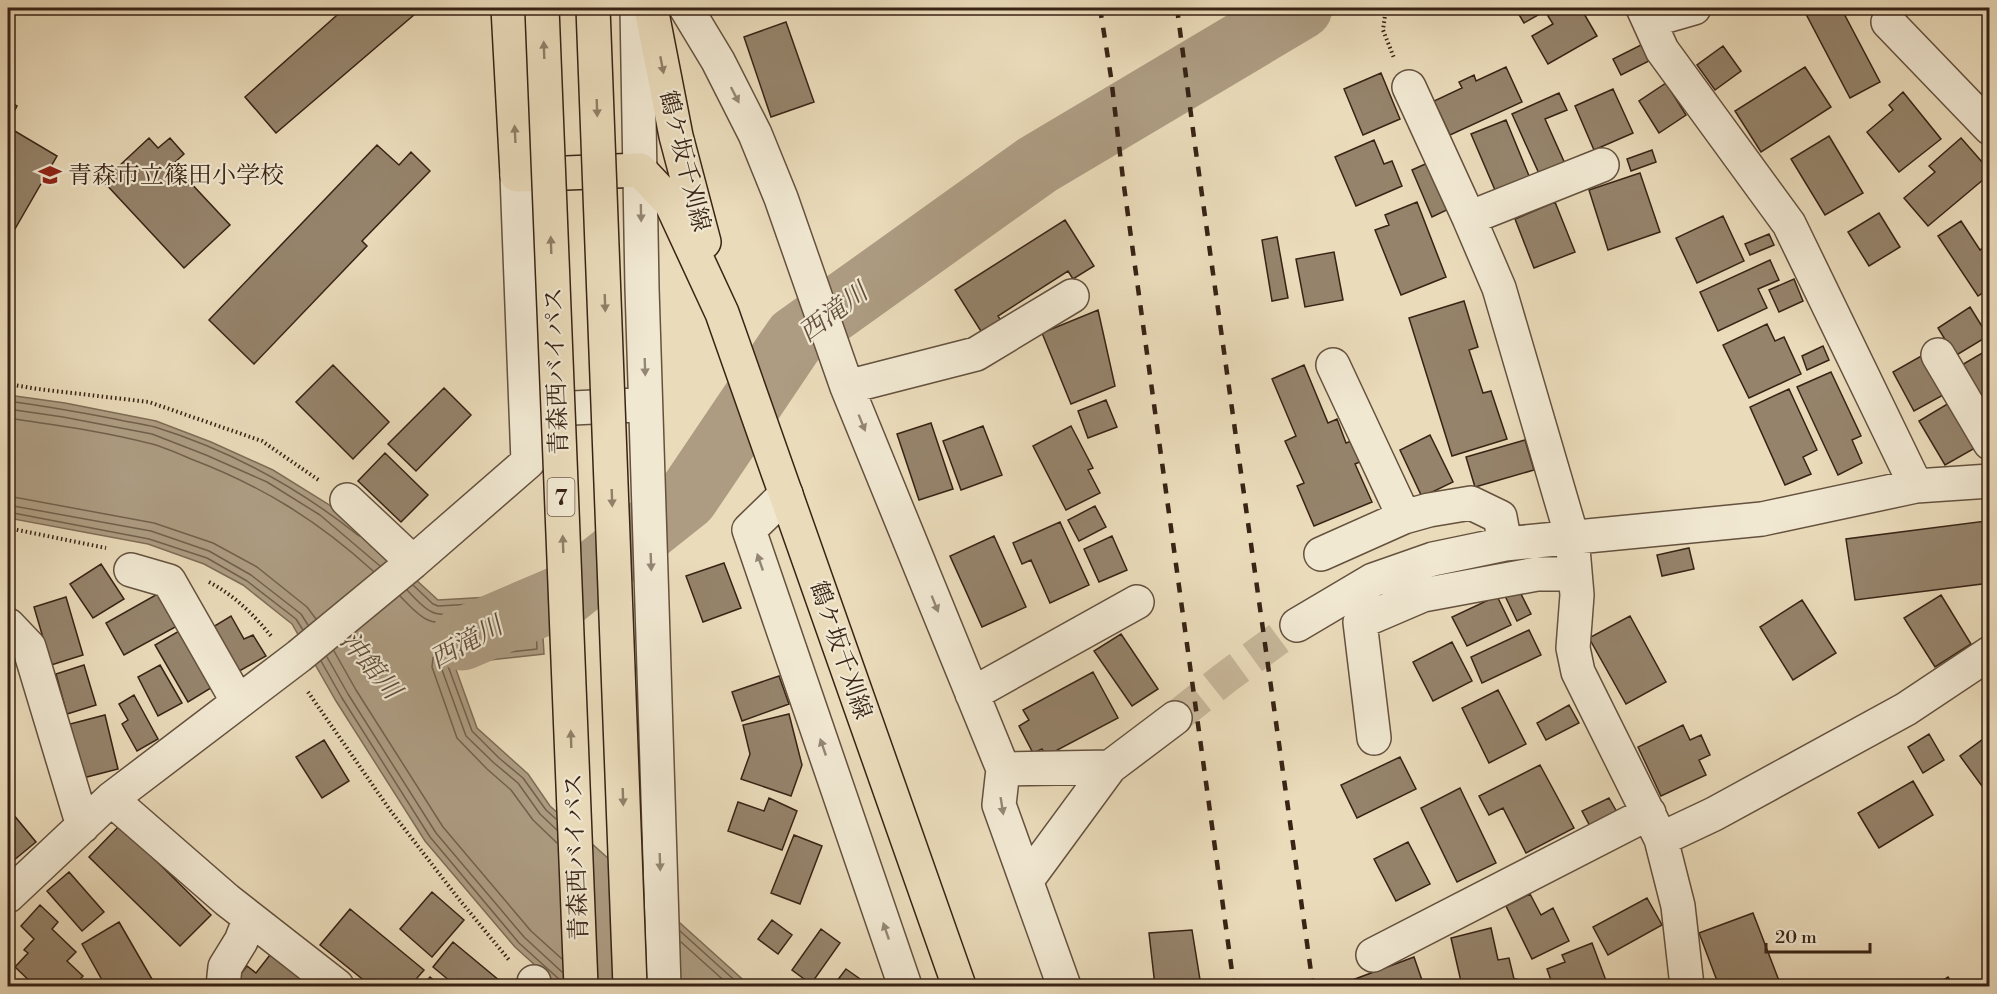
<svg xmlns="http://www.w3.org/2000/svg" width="1997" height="994" viewBox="0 0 1997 994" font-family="'Libre Bodoni','Noto Serif JP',serif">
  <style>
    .water { fill: #ad9c82; stroke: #7e6c56; stroke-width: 1.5 }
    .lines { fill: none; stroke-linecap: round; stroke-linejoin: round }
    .shore { stroke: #72604c; stroke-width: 1.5 }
    .river { stroke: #ad9c82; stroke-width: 63 }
    .building { fill: #95836b; stroke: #382315; stroke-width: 1.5 }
    .minor-tunnel { stroke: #c6b699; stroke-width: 33; stroke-dasharray: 33 16; stroke-linecap: butt }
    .minor-casing { stroke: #64513e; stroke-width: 36 }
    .major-casing { stroke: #382315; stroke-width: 36 }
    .path { stroke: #382315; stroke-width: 4; stroke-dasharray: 1.5 3; stroke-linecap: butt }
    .minor { stroke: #f1e8d2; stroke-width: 33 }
    .major { stroke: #eadbba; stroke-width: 33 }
    .rail { stroke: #382315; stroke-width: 4.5; stroke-dasharray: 10 10; stroke-linecap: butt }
    .highway-bridge-casing { stroke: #382315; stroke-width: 36; stroke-linecap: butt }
    .highway-bridge { stroke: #eadbba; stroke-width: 33 }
    .oneway { fill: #917f68 }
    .oneway2 { fill: #948674 }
    .labels { text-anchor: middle; stroke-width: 4.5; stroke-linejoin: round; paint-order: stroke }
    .shield { fill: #f1e8d2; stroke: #705e4e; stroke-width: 1.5 }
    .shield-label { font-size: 22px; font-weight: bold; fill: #382315 }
    .street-label { font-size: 24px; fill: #382315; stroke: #f1e8d2 }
    .poi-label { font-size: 24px; fill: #382315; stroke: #f1e8d2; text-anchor: start }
    .water-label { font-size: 26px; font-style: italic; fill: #614d3b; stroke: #f1e8d2 }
  </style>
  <rect width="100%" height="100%" fill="#eadbba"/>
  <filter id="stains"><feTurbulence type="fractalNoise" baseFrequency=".00333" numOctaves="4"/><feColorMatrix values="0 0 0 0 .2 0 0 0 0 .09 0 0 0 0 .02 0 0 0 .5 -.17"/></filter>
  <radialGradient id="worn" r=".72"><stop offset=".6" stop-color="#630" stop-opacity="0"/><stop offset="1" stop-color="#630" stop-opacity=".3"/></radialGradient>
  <path class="water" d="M8,395L65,403L156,421L211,442L273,470L328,504L365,533L438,600L508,596L540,585L544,654L454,664L477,728L528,774L550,806L750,986L557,985L515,947L425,841L336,701L292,624L243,585L204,564L148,544L8,518Z"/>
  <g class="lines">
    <path class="shore" d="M8,401C44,406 79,412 115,419C128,422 143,424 155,427C229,450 299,488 359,536
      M8,409L63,417L152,434L206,455L267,482L320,515L380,566
      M8,418C54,425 102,431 148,443C162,446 177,453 191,459C262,486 317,520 373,571
      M8,496L154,523L213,543L257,567L307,607L316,619
      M8,505L151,531L209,551L251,575L301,614L308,625
      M8,512L149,539L207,558L247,581L296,619L303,630
      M413,585L433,604L438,606L508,602L531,594L534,595L537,649L454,658L450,660L448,666L472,731L499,758L523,778L546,810L556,819
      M407,590C414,597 423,608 432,612C446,619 508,610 524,604L527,606L530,639L528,642L452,651L443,657L441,667L466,736L494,763L518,783L540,814L557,830
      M400,596C408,604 418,616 428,620C442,627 500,621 516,617L519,618L520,632L518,634L452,642L445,644L437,650L433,658L432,667L457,738L487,769L511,790L533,820L557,843
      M334,651L356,690L443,827L531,931L562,959
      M327,657L348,694L436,833L524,937L562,972
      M321,661L342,698L430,837L519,943L560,980L562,986
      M680,931L741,986
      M681,942L730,986"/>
    <path class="river" d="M462,639L565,595L687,498L795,338L1037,165L1301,8"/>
  </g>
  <path class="building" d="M345,8H422L276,133L245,97Z
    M1515,8H1591L1583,12L1597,36L1548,64L1532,36L1553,24L1545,11L1524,23Z
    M1818,8H1841L1880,82L1850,98L1806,14Z
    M786,22L814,102L771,117L744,37Z
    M1643,44L1651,60L1621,75L1613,59Z
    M1723,46L1741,71L1715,90L1697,65Z
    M1506,67L1522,102L1450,135L1434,101L1462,88L1459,82L1474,75L1476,81Z
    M1805,67L1831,107L1761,152L1735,111Z
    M1381,73L1400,119L1363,135L1344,89Z
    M1666,83L1686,115L1659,133L1639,101Z
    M1613,89L1633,133L1594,150L1575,106Z
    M1903,92L1941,139L1899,172L1867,132L1893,110L1889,105Z
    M1559,93L1567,110L1545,119L1566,166L1541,178L1512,114Z
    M8,100L17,106L8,123Z
    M1506,120L1532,183L1498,197L1471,134Z
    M8,127L57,156L8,241Z
    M1829,136L1863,193L1825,215L1791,159Z
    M149,138L158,148L170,138L184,154L173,164L230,225L184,268L103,181Z
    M1961,138L1990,171V174L1928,226L1904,198L1935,172L1929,166Z
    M1374,140L1384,164L1392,161L1402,186L1356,206L1335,157Z
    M377,145L399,165L411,152L430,171L362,241L367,246L254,364L209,320Z
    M1652,150L1656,162L1631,171L1627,159Z
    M1432,161L1451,208L1432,217L1412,170Z
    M1640,173L1660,232L1608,250L1589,190Z
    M1417,202L1446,277L1401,295L1375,230L1389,225L1385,215Z
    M1555,202L1575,252L1534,268L1515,219Z
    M1879,213L1900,247L1869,266L1848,232Z
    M1723,216L1744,261L1697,283L1676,238Z
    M1065,220L1094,266L1073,279L1068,271L998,316L1003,324L984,336L955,290Z
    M1961,221L1980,250L1985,247L1990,253V288L1978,296L1938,236Z
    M1769,234L1774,245L1750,255L1745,244Z
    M1277,237L1288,298L1272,301L1262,240Z
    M1334,252L1343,300L1305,307L1296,259Z
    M1770,260L1779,280L1758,289L1767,308L1718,331L1700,292Z
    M1794,279L1803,301L1779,312L1769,290Z
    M1464,301L1478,347L1469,350L1483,393L1491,391L1507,439L1452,456L1409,318Z
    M1970,307L1988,336L1955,356L1938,328Z
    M1098,310L1115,386L1071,404L1042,333Z
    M1767,324L1775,341L1784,337L1801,374L1749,398L1723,345Z
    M1823,346L1829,360L1807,370L1802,356Z
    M1989,349L1990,408L1986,410L1960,366Z
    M1923,355L1945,394L1914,411L1893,372Z
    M333,365L389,422L353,459L296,402Z
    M1304,365L1328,423L1337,419L1346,443L1354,440L1362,461L1355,464L1372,502L1314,526L1297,486L1304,483L1285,441L1296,436L1272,379Z
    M1831,372L1861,436L1852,440L1862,463L1838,475L1797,387Z
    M444,388L471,415L416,471L388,444Z
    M1789,389L1817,450L1803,457L1811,474L1785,485L1750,407Z
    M1106,400L1117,427L1088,438L1078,411Z
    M1949,403L1975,448L1945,465L1919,421Z
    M931,423L953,489L919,500L897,434Z
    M983,426L1002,475L961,490L943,441Z
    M1071,426L1093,468L1088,470L1100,493L1066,510L1033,446Z
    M1430,435L1453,482L1422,497L1400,450Z
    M1525,440L1534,470L1475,487L1466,457Z
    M385,453L428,495L401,522L358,481Z
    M1095,506L1106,527L1079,541L1068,520Z
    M1986,521L1990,551V583L1855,600L1846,539Z
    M1060,522L1089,585L1050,603L1031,560L1022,564L1013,543Z
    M994,536L1026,607L982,627L950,556Z
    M1112,536L1127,570L1099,582L1084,549Z
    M1689,548L1694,569L1662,576L1657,555Z
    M724,563L741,608L703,622L686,576Z
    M101,564L124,599L93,618L70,584Z
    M1519,590L1531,614L1517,621L1505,596Z
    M161,592L179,625L124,655L106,623Z
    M1941,595L1971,644L1935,667L1904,618Z
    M1497,596L1511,625L1467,646L1452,617Z
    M66,597L83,655L51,665L34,607Z
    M1802,600L1836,653L1793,680L1760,627Z
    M231,616L244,639L253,635L266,656L234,674L208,630Z
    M1630,616L1666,682L1626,704L1589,638Z
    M186,627L219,683L188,702L155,645Z
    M1529,630L1541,655L1482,683L1471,657Z
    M1121,634L1158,689L1132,706L1094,651Z
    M1452,642L1472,681L1433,701L1413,662Z
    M84,665L96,705L67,714L56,674Z
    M160,665L182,703L158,716L138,677Z
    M1093,672L1118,718L1046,756L1042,749L1033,753L1019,726L1029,720L1023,710Z
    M779,676L789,704L742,721L732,692Z
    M1498,690L1526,744L1489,763L1462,708Z
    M134,695L158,739L137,751L122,724L128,720L119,704Z
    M1569,705L1579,723L1546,740L1537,723Z
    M789,714L802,765L791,796L741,779L750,754L743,725Z
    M105,715L118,769L83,778L70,724Z
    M1683,725L1690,740L1701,735L1710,755L1699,760L1706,775L1661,796L1638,747Z
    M1929,734L1944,760L1923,773L1908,747Z
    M1990,734V797L1960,756Z
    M324,740L349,781L322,798L296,757Z
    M1400,757L1416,789L1357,818L1341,785Z
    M1540,765L1574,828L1526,853L1503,808L1489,815L1479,796Z
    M1913,781L1933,815L1879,848L1858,813Z
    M1460,788L1496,863L1457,882L1421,808Z
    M769,798L797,811L782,850L728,831L738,802L764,811Z
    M1609,798L1618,814L1591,828L1582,811Z
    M8,808L36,842L8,865Z
    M120,825L211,915L180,946L89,857Z
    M794,835L822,846L800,904L771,893Z
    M1408,842L1430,884L1396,901L1374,859Z
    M69,872L104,912L82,931L47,891Z
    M432,892L464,920L432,957L400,929Z
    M1530,894L1541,915L1553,908L1569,941L1532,959L1506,906Z
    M1647,898L1662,925L1608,955L1593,927Z
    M40,905L58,922L52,929L76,952L67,961L83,976L74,986H35L15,967L28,953L24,950L34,939L21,926Z
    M350,909L424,970L410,986H371L320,945Z
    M1753,913L1781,986H1719L1699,933Z
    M772,920L792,935L778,954L758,939Z
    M119,922L156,986H92L102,980L82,944Z
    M1491,928L1498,960L1509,958L1514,979H1517L1519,986H1462L1451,938Z
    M821,929L840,943L811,984L792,970Z
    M1192,930L1201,986H1155L1149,933Z
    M453,942L506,986H456L433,967Z
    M1592,943L1608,986H1553L1547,969L1565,962L1562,955Z
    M273,951L305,977L297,986H231L247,966L256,973Z
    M1414,957L1424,986H1349L1347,982Z
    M846,969L870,986H833Z
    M430,977L441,986H422Z
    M1948,977L1954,986H1934Z"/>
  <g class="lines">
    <path class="minor-tunnel" d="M1175,718L1225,678L1297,625"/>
    <g class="minor-casing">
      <path id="minor" d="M637,8L642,288L664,986
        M686,8L718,61L755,134L781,198L847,387L1003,769L999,805L1064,986
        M1643,8L1662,50L1789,224L1916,486
        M1649,21L1694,8
        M1888,22L1990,128
        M1409,87L1469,218L1499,288L1572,537L1577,595L1573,648L1578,672L1661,839L1678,906L1687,986
        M1469,218L1602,165
        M1938,355L1990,443
        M1333,365L1404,517L1429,510L1471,503L1500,517L1505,544
        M847,387L976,354L1072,296
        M531,410L635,405
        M786,494L749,530L905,986
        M347,500L413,562
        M1321,554L1404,517
        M131,570L169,581L238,702
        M8,625L29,647L83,826
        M1297,625L1373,580L1433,559L1505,544L1762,519L1916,486L1990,481
        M972,694L1137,602
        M1374,738L1360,622L1423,595L1537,574H1575
        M1003,769L1110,767L1175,718
        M111,799L227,900L337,986
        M1661,839L1714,814L1906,709L1990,653
        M1027,880L1110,767
        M8,896L111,799L299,656L413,562L528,462L517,175
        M1373,955L1649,813
        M534,982V986
        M223,986L225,967L241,941L250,918"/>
    </g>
    <g class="major-casing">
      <path id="major" d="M508,8L517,175L640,170L671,203L722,313L959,986
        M651,8L676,136L704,242"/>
    </g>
    <path class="path" d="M1386,8L1383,30L1394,58
      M8,384L38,389L149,402L262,441L320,481
      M8,528L106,548
      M209,582C234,595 254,615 271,636
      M308,692L390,810L458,898L509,960"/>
    <use href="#minor" class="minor"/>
    <use href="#major" class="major"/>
    <path class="rail" d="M1100,8L1111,77L1123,179L1234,986
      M1177,8L1195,145L1313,986"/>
    <g class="highway-bridge-casing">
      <path id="highway-bridge" d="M542,8L581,986
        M593,8L630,986"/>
    </g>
    <use href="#highway-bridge" class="highway-bridge"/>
  </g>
  <defs><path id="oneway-solid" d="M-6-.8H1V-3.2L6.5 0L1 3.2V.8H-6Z" transform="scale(1.5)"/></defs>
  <g class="oneway">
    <use href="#oneway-solid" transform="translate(544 50) rotate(-92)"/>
    <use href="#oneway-solid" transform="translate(662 65) rotate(79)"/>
    <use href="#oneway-solid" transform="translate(597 108) rotate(88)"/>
    <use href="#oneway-solid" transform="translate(515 134) rotate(-93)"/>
    <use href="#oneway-solid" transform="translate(551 245) rotate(-92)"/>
    <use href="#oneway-solid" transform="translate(605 303) rotate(88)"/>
    <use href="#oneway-solid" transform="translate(612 498) rotate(88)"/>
    <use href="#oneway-solid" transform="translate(563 544) rotate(-92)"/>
    <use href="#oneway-solid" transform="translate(571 739) rotate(-92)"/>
    <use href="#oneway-solid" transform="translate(623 797) rotate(88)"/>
  </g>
  <g class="oneway2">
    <use href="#oneway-solid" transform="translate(735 95) rotate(63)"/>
    <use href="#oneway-solid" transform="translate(641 213) rotate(89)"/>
    <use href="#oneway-solid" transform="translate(645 367) rotate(88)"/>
    <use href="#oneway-solid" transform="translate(862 423) rotate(68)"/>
    <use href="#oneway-solid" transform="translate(651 562) rotate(88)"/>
    <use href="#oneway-solid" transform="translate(760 562) rotate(-109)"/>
    <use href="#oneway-solid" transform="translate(935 604) rotate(68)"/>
    <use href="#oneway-solid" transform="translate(823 747) rotate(-109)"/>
    <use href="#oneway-solid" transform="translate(1002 806) rotate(81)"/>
    <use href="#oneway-solid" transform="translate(660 862) rotate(88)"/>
    <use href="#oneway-solid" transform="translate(886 931) rotate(-109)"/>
  </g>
  <defs>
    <g id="school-bare" transform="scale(1.8)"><path d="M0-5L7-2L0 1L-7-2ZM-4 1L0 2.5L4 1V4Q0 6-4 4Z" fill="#8f2418" stroke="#f1e8d2" stroke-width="2.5" paint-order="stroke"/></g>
  </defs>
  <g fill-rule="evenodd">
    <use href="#school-bare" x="50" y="175"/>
  </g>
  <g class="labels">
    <rect class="shield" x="547.5" y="478" width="27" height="38" rx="4.5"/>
    <g class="shield-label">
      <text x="561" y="505">7</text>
    </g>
    <g class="street-label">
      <text transform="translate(685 161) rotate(76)" y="8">鶴ケ坂千刈線</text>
      <text transform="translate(556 371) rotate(-92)" y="8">青森西バイパス</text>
      <text transform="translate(841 650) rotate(71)" y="8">鶴ケ坂千刈線</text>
      <text transform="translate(576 857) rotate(-92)" y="8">青森西バイパス</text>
    </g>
    <g class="poi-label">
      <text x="68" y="183">青森市立篠田小学校</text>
    </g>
    <g class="water-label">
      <text transform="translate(833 312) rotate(-37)" y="9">西滝川</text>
      <text transform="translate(466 642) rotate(-29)" y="9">西滝川</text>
      <text transform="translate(371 665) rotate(50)" y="9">沖館川</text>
    </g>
  </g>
  <rect width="1997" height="994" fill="none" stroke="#eadbba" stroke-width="30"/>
  <rect x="9" y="9" width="1979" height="976" fill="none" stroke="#382315" stroke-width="3"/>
  <rect x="15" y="15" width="1967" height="964" fill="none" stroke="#382315" stroke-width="1.5"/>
  <path d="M1766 943v9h104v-9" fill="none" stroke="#382315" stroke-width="3"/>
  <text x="1775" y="943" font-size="18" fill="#382315" stroke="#f1e8d2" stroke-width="4.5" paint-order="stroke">20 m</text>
  <rect width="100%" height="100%" filter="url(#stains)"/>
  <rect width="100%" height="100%" fill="url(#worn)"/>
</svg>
